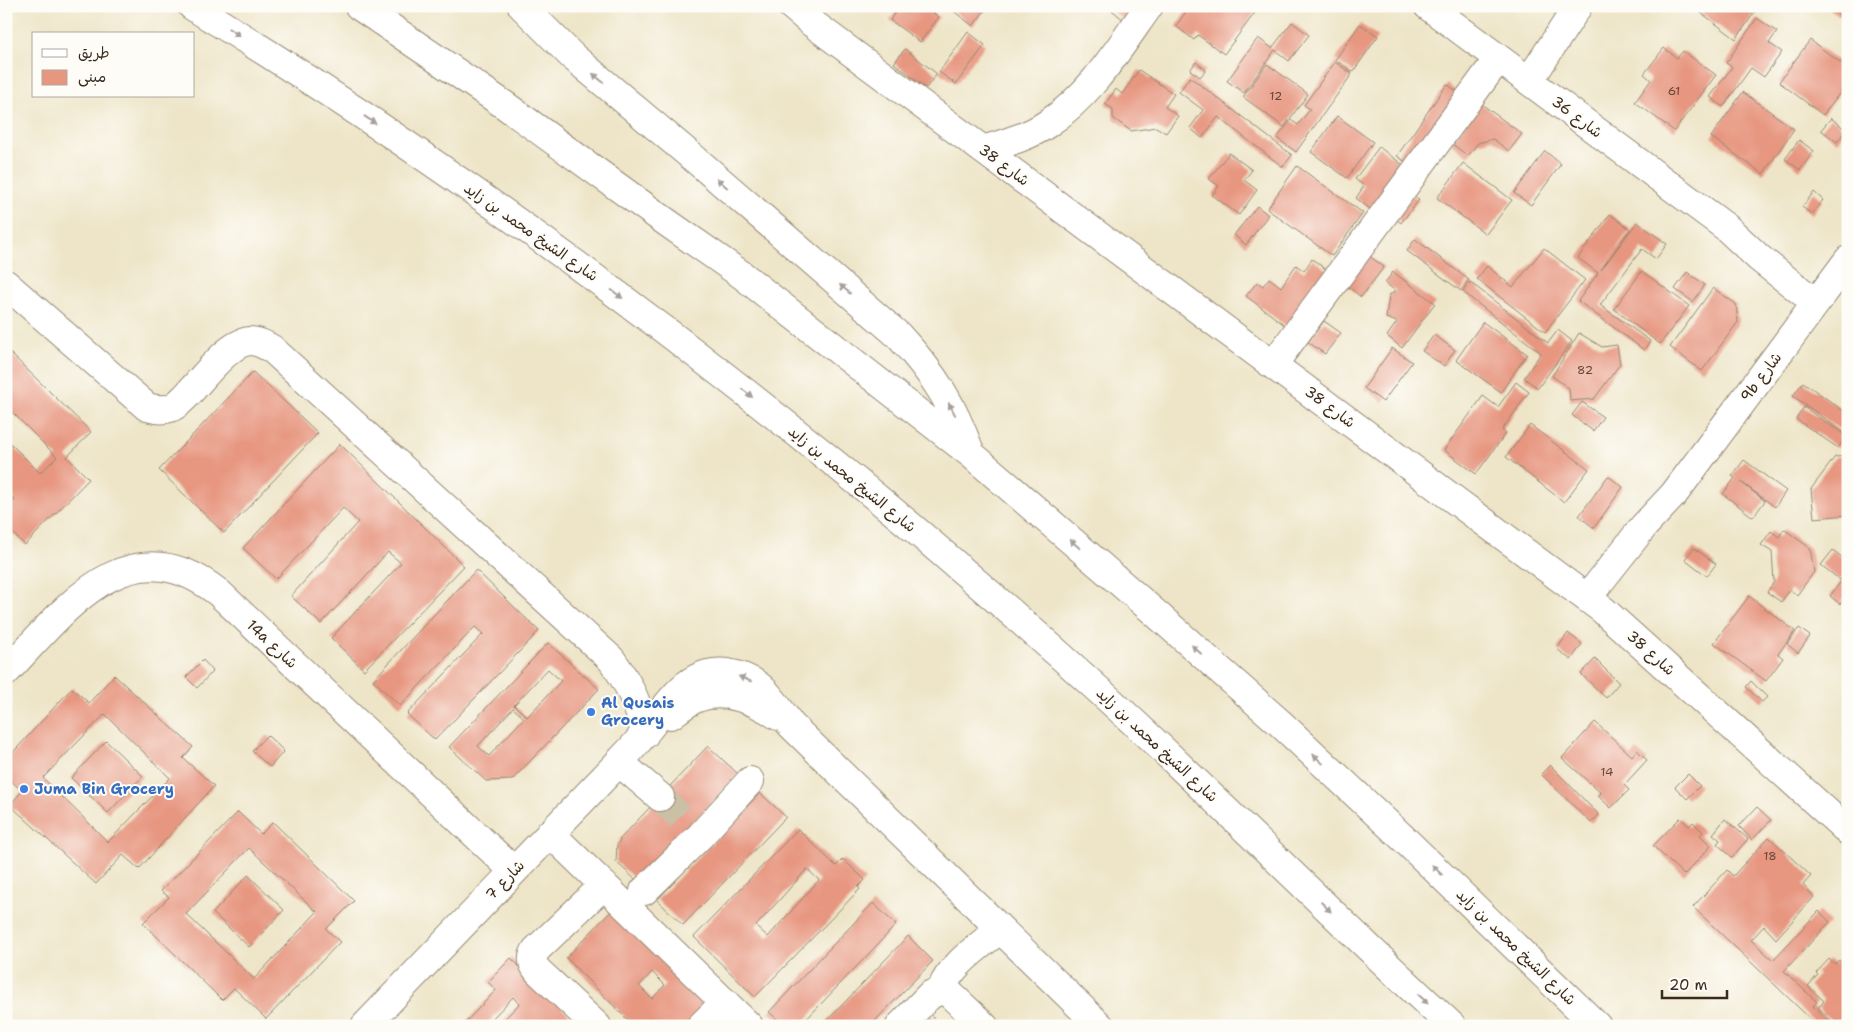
<svg xmlns="http://www.w3.org/2000/svg" width="1854" height="1032" viewBox="0 0 1854 1032" font-family="'Shantell Sans','Playpen Sans Arabic',sans-serif">
  <style>
    .building { fill: #e79680; fill-rule: evenodd }
    .lines { fill: none; stroke-linecap: round; stroke-linejoin: round }
    .minor-tunnel { stroke: #cac0a6; stroke-width: 28; stroke-dasharray: 28 14; stroke-linecap: butt }
    .minor-casing { stroke: #948873; stroke-width: 30 }
    .highway-casing { stroke: #948873; stroke-width: 30 }
    .minor { stroke: #fff; stroke-width: 28 }
    .highway { stroke: #fff; stroke-width: 28 }
    .oneway { fill: #a79f9a }
    .shop-dot { fill: #3f7fe0; stroke: #fdfcf7; stroke-width: 2 }
    .labels { text-anchor: middle; stroke-width: 4; stroke-linejoin: round; paint-order: stroke }
    .number-label { font-size: 12px; fill: #664536 }
    .street-label { font-size: 15px; fill: #3b2a1e; stroke: #fdfcf7 }
    .shop-label { font-size: 15px; font-weight: bold; fill: #366cbe; stroke: #fdfcf7; text-anchor: start }
  </style>
  <rect width="100%" height="100%" fill="#fdfcf7"/>
  <filter id="ink" filterUnits="userSpaceOnUse"><feTurbulence type="fractalNoise" baseFrequency=".02" numOctaves="2"/><feDisplacementMap in="SourceGraphic" scale="10" xChannelSelector="R" yChannelSelector="G"/><feConvolveMatrix kernelMatrix="1 2 1 2 8 2 1 2 1" color-interpolation-filters="sRGB"/></filter>
  <filter id="wash" filterUnits="userSpaceOnUse"><feTurbulence type="fractalNoise" baseFrequency=".0096" numOctaves="4" result="noise"/><feDisplacementMap in="SourceGraphic" scale="20" xChannelSelector="R" yChannelSelector="G"/><feGaussianBlur stdDeviation="1.12" result="paint"/><feColorMatrix in="noise" values="0 0 0 0 0 0 0 0 0 0 0 0 0 0 0 0 0 1.4 0 .05"/><feComposite in="paint" operator="in"/></filter>
  <g filter="url(#wash)">
    <rect width="100%" height="100%" fill="#eee5c8"/>
    <g id="blocks">
      <path class="building" d="M899,6H910L913,9L915,6H924L939,17L920,42L890,20Z
        M947,6H988L973,26Z
        M1107,6H1136L1125,21Z
        M1190,6H1260L1224,54L1198,35L1194,40L1176,26Z
        M1692,6H1759L1736,39Z
        M1832,6H1848V22L1830,9Z
        M1757,18L1777,32L1769,43L1782,52L1764,77L1751,68L1723,107L1710,97L1732,67L1726,63Z
        M1292,22L1309,35L1289,61L1275,50L1244,93L1227,81L1258,38L1272,48Z
        M1360,24L1378,36L1353,72L1335,60Z
        M968,32L985,45L956,84L939,72Z
        M1810,40L1848,68V82L1823,115L1779,82Z
        M1664,48L1677,58L1683,51L1716,75L1674,131L1635,102L1651,80L1644,74Z
        M905,49L937,74L926,88L894,63Z
        M1196,62L1206,70L1200,77L1190,70Z
        M1335,62L1352,74L1296,152L1277,138L1291,120L1298,125L1310,109L1304,105Z
        M1267,64L1308,94L1284,127L1243,97Z
        M1139,70L1174,94L1165,107L1178,116L1166,133L1156,127L1131,131L1113,118V109L1105,104L1116,89L1122,94Z
        M1190,77L1292,155L1283,167L1218,117L1202,138L1190,128L1203,110L1179,92Z
        M1447,84L1460,94L1410,165L1397,156Z
        M1743,92L1794,129L1763,174L1711,137Z
        M1480,103L1522,134L1509,151L1493,139L1478,143L1468,156L1451,143Z
        M1337,116L1373,142L1347,178L1311,152Z
        M1831,118L1846,130L1837,142L1821,130Z
        M1799,140L1814,151L1800,170L1785,159Z
        M1379,147L1407,168L1374,212L1356,198L1364,186L1355,179Z
        M1545,151L1561,164L1531,205L1514,193Z
        M1229,153L1252,170L1244,180L1257,190L1239,215L1212,195L1219,186L1209,179Z
        M1463,163L1512,200L1486,234L1437,198Z
        M1297,166L1363,213L1332,256L1267,209Z
        M1814,192L1823,200L1812,214L1802,207Z
        M1413,195L1419,200L1401,223L1395,218Z
        M1257,206L1268,215L1246,245L1234,235Z
        M1610,214L1630,229L1601,270L1637,222L1667,244L1656,259L1642,249L1600,305L1650,341L1644,350L1578,301L1598,273L1578,258Z
        M1415,239L1469,280L1461,291L1407,251Z
        M1544,248L1585,280L1545,332L1477,279L1487,266L1513,287Z
        M1368,255L1384,267L1361,297L1346,285Z
        M1312,259L1331,273L1290,329L1246,296L1257,282L1263,286L1269,278L1281,287L1296,265L1304,271Z
        M1642,271L1689,306L1660,344L1614,309Z
        M1393,272L1435,303L1402,348L1387,336L1397,322L1386,318L1389,295L1396,291L1385,283Z
        M1687,272L1705,285L1693,302L1675,289Z
        M1470,282L1548,343L1558,330L1572,341L1538,388L1524,378L1541,353L1463,292Z
        M1713,288L1736,304L1738,322L1702,371L1670,347Z
        M1324,321L1341,333L1325,354L1308,342Z
        M1483,322L1527,354L1501,392L1456,360Z
        M1579,333L1602,347L1617,345L1620,364L1594,399L1570,401L1569,388L1552,376Z
        M1434,335L1455,350L1444,366L1422,351Z
        M1392,348L1412,362L1383,402L1364,388Z
        M6,349L91,432L67,457L89,479L25,545L6,527V509L15,500L6,492V439L40,473L57,457L6,406Z
        M253,372L318,433L224,533L159,470Z
        M1516,382L1529,392L1502,430L1506,433L1476,474L1444,450L1483,396L1498,407Z
        M1803,382L1848,414V431L1846,434L1793,396Z
        M1582,402L1603,417L1593,431L1572,415Z
        M1804,407L1846,436L1838,448L1796,419Z
        M1530,425L1589,469L1564,502L1506,457Z
        M340,444L464,566L364,670L331,638L401,563L388,552L321,624L291,596L358,522L343,508L276,579L243,548Z
        M1848,456V515L1814,518L1811,489L1835,457Z
        M1744,460L1786,491L1775,507L1741,482L1765,501L1753,517L1723,494L1735,478L1732,476Z
        M1608,476L1623,487L1594,528L1579,516Z
        M1784,529L1810,548L1814,572L1797,595L1790,590L1781,602L1767,592L1774,582L1772,552L1761,545L1771,531L1779,537Z
        M1694,548L1716,564L1707,576L1685,559Z
        M1833,550L1848,562V571L1840,580L1821,565Z
        M476,570L539,631L435,740L407,714L483,634L475,627L400,706L373,680Z
        M1848,572V594L1840,604L1830,596Z
        M1749,596L1795,631L1778,654L1783,658L1766,681L1714,643Z
        M1799,628L1810,636L1798,653L1787,644Z
        M1568,633L1582,644L1571,660L1557,649Z
        M548,643L599,689L512,780L486,781L449,747ZM548,669L561,681L527,717L514,705ZM513,708L524,718L489,756L478,746Z
        M1595,659L1619,683L1606,698L1581,674Z
        M203,660L213,671L197,688L186,677Z
        M114,675L193,747L183,758L214,786L139,869L123,855L96,884L10,805L22,791L6,776V760L72,688L89,703ZM105,714L170,778L108,842L43,778Z
        M1751,681L1767,697L1762,702L1746,687Z
        M1595,722L1632,756L1637,750L1647,760L1624,785L1629,790L1611,808L1598,796L1601,793L1562,758Z
        M267,735L284,751L270,767L252,751Z
        M106,741L143,776L108,813L71,778Z
        M708,746L738,774L650,869L648,867L636,880L616,862L617,845L620,840H619Z
        M1550,765L1599,815L1591,823L1541,774Z
        M1688,774L1700,786L1687,799L1675,787Z
        M760,793L786,817L683,925L657,900Z
        M1757,807L1771,820L1752,840L1739,826Z
        M238,812L261,834L273,822L354,901L326,929L340,942L266,1019L234,988L222,1000L143,923L169,897L161,891ZM249,848L317,912L254,979L186,914Z
        M1680,818L1689,826L1693,822L1703,832L1700,835L1711,846L1684,875L1653,846Z
        M1725,819L1748,839L1732,857L1717,844L1720,840L1713,834Z
        M798,829L836,866L843,859L865,880L858,887L860,889L755,997L694,937ZM807,869L819,880L768,937L756,926Z
        M1769,837L1811,876L1803,885L1814,897L1776,939L1764,926L1751,940L1773,960L1819,911L1830,922L1784,971L1817,1002L1813,1006L1834,1026H1818L1693,907L1727,870L1733,876Z
        M248,875L284,910L249,947L213,913Z
        M873,903L896,925L800,1026H785L769,1012Z
        M617,905L714,1001L689,1026H634L566,958ZM652,972L665,985L652,999L639,986Z
        M908,936L933,961L870,1026H822Z
        M511,958L581,1026H498L519,1004L513,997L485,1026H462L496,990L488,982Z
        M1829,959L1835,964L1839,960L1848,968V1024L1845,1026H1837L1818,1008L1824,1001L1808,986L1818,975L1816,973Z
        M930,1014L941,1026H919Z"/>
    </g>
  </g>
  <g filter="url(#ink)">
    <use href="#blocks" fill-opacity="0" stroke="#948873" stroke-width="1"/>
    <g class="lines">
      <path class="minor-tunnel" d="M660,797L690,826"/>
      <g class="minor-casing">
        <path id="minor" d="M792,6L812,23L1603,610L1848,831
          M1428,6L1727,228L1759,258L1816,303
          M1529,81L1578,6
          M983,150C1005,143 1028,137 1047,124C1091,95 1119,48 1149,6
          M6,284L147,407C155,409 162,411 170,408C177,406 183,399 188,394C202,379 229,342 250,341C258,341 265,345 272,349L611,659C629,683 639,705 645,734
          M1273,365L1498,59
          M1587,598L1644,526L1674,494L1848,260
          M6,672C65,610 128,521 219,593L514,871
          M671,715C679,709 687,702 697,698C724,688 755,700 778,716
          M619,762L660,797
          M550,833L749,1026
          M644,891L700,836L750,781
          M941,990C949,966 981,945 1000,929
          M365,1026L619,762C628,753 637,743 645,733C668,706 686,668 728,673C739,675 750,679 759,686C772,696 781,712 791,725L1100,1026
          M597,1026L538,971C532,964 531,958 536,950L604,885
          M701,1026L725,1002
          M900,1026L930,995L941,990L950,994L984,1026"/>
      </g>
      <g class="highway-casing">
        <path id="highway" d="M192,6C357,107 516,218 670,334C769,410 868,488 962,570C1038,635 1114,702 1186,772C1275,857 1362,943 1452,1026
          M359,6L506,106L662,219L742,275L971,454L1153,611L1280,723L1404,839L1597,1026
          M522,6L572,56L703,166L898,335C935,375 952,403 971,454"/>
      </g>
      <use href="#minor" class="minor"/>
      <use href="#highway" class="highway"/>
    </g>
    <defs><path id="oneway-solid" d="M-6-.8H1V-3.2L6.5 0L1 3.2V.8H-6Z" transform="scale(1.25)"/></defs>
    <g class="oneway">
      <use href="#oneway-solid" transform="translate(234 32) rotate(32)"/>
      <use href="#oneway-solid" transform="translate(598 78) rotate(-140)"/>
      <use href="#oneway-solid" transform="translate(370 120) rotate(34)"/>
      <use href="#oneway-solid" transform="translate(722 183) rotate(-139)"/>
      <use href="#oneway-solid" transform="translate(845 289) rotate(-139)"/>
      <use href="#oneway-solid" transform="translate(617 294) rotate(37)"/>
      <use href="#oneway-solid" transform="translate(747 393) rotate(39)"/>
      <use href="#oneway-solid" transform="translate(952 409) rotate(-118)"/>
      <use href="#oneway-solid" transform="translate(1075 544) rotate(-139)"/>
      <use href="#oneway-solid" transform="translate(1197 650) rotate(-138)"/>
      <use href="#oneway-solid" transform="translate(745 679) rotate(-157)"/>
      <use href="#oneway-solid" transform="translate(1318 759) rotate(-137)"/>
      <use href="#oneway-solid" transform="translate(1437 870) rotate(-136)"/>
      <use href="#oneway-solid" transform="translate(1326 907) rotate(44)"/>
      <use href="#oneway-solid" transform="translate(1423 999) rotate(43)"/>
    </g>
  </g>
  <g class="shop-dot">
    <circle cx="591" cy="712" r="5"/>
    <circle cx="24" cy="789" r="5"/>
  </g>
  <g class="labels">
    <g class="number-label">
      <text x="1674" y="95">61</text>
      <text x="1276" y="100">12</text>
      <text x="1585" y="374">82</text>
      <text x="1607" y="776">14</text>
      <text x="1770" y="860">18</text>
    </g>
    <g class="street-label">
      <text transform="translate(1577 117) rotate(37)" y="5">شارع 36</text>
      <text transform="translate(1004 165) rotate(37)" y="5">شارع 38</text>
      <text transform="translate(531 232) rotate(35)" y="5">شارع الشيخ محمد بن زايد</text>
      <text transform="translate(1761 377) rotate(-53)" y="5">9b شارع</text>
      <text transform="translate(1330 407) rotate(37)" y="5">شارع 38</text>
      <text transform="translate(852 479) rotate(39)" y="5">شارع الشيخ محمد بن زايد</text>
      <text transform="translate(272 644) rotate(43)" y="5">14a شارع</text>
      <text transform="translate(1651 653) rotate(42)" y="5">شارع 38</text>
      <text transform="translate(1157 745) rotate(43)" y="5">شارع الشيخ محمد بن زايد</text>
      <text transform="translate(505 880) rotate(-46)" y="5">شارع 7</text>
      <text transform="translate(1516 947) rotate(44)" y="5">شارع الشيخ محمد بن زايد</text>
    </g>
    <g class="shop-label">
      <text x="601" y="708">Al Qusais<tspan x="601" dy="17">Grocery</tspan></text>
      <text x="34" y="794">Juma Bin Grocery</text>
    </g>
  </g>
  <rect width="1854" height="1032" fill="none" stroke="#fdfcf7" stroke-width="25"/>
  <rect x="32" y="32" width="162" height="65" fill="#fdfcf7" stroke="#afa8a0"/>
  <rect x="42" y="49" width="25" height="8" fill="#ffffff" stroke="#afa8a0"/>
  <text x="78" y="58" font-size="15" fill="#3b2a1e">طريق</text>
  <rect x="42" y="70" width="25" height="15" fill="#e79680" stroke="#afa8a0"/>
  <text x="78" y="82" font-size="15" fill="#3b2a1e">مبنى</text>
  <path d="M1662 990v8h65v-8" fill="none" stroke="#3b2a1e" stroke-width="2.5"/>
  <text x="1669" y="990" font-size="15" fill="#3b2a1e" stroke="#fdfcf7" stroke-width="4" paint-order="stroke">20 m</text>
</svg>
